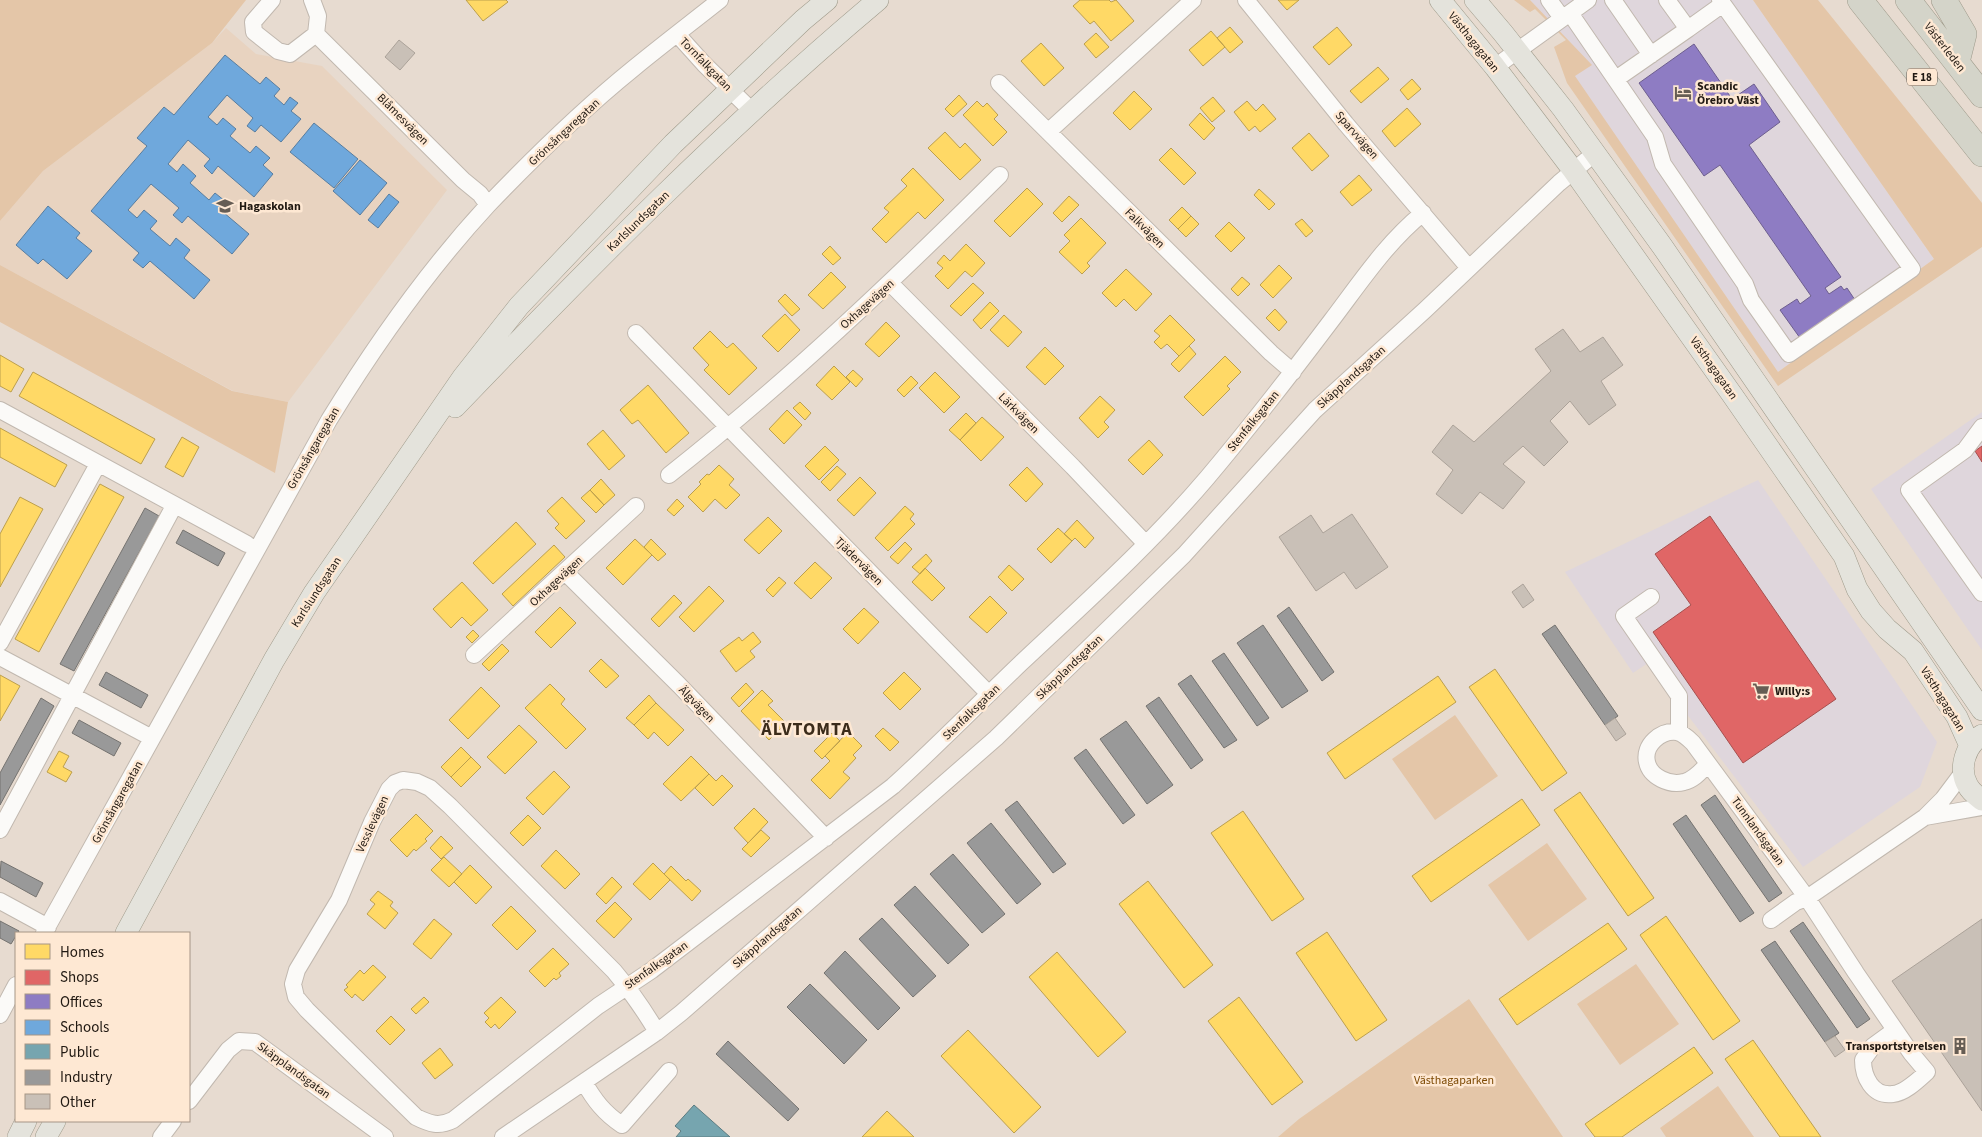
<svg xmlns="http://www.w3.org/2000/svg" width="1982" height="1137" viewBox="0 0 1982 1137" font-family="'Source Sans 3',sans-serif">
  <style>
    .commercial { fill: #dfd6dc }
    .built { fill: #e8d3c0 }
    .green { fill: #e4c6a8 }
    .homes { fill: #ffd966; stroke: #bc9f4d }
    .shops { fill: #e06666; stroke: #a74f4d }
    .offices { fill: #8e7cc3; stroke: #6d5e8e }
    .schools { fill: #6fa8dc; stroke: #587d9f }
    .public { fill: #76a5af; stroke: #5c7b80 }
    .industry { fill: #999; stroke: #757370 }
    .building { fill: #c9c0b7; stroke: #aba299 }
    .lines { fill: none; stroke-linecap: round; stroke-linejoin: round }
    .minor-casing { stroke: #c1b8af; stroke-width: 18 }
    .major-casing { stroke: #9f9b8b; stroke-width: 22 }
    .highway-casing { stroke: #9f9b8b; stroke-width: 26 }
    .minor { stroke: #fbfaf8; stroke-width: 16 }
    .major { stroke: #e4e3dc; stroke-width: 21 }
    .highway { stroke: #d4d4c9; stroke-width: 25 }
    .labels { text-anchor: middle; stroke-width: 5; stroke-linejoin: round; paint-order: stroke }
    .shield { fill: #fee8d3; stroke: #63574c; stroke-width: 1 }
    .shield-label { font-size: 11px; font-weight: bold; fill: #211912 }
    .street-label { font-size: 12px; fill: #211912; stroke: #fee8d3 }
    .poi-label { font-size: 12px; font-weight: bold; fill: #211912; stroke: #fee8d3; text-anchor: start }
    .park-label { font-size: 12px; fill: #7d4a04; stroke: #fee8d3 }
    .district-label { font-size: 18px; font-weight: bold; letter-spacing: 1px; fill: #3b2b1a; stroke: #fee8d3 }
  </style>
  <rect width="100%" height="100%" fill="#e7dbd0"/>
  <path class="commercial" d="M1530,0H1753L1934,259L1778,372L1574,76L1591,65Z
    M1982,412V650L1871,489Z
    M1758,480L1937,742L1920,787L1803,867L1648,663L1633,673L1565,572Z"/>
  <path class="built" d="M226,28L256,54L322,66L447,190L288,402L233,391L0,265V221L43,171L212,43Z"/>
  <path class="green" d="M0,0H246L212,43L43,171L0,221Z
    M1514,0H1530L1592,65L1575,76L1778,372L1934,259L1753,0H1818L1982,203V247L1778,386L1567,83L1554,47L1566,40L1535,9L1530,12Z
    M0,265L232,391L288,402L275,473L0,322Z
    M1455,715L1498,776L1435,820L1392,759Z
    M1547,843L1587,899L1528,941L1488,885Z
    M1636,964L1679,1024L1620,1065L1577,1004Z
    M1469,999L1563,1137H1278L1299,1119Z
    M1718,1086L1754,1137H1666L1660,1128Z"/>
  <path class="homes" d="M466,0H506L508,2L483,21Z
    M1080,0H1109L1111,2L1116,0L1134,21L1111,41L1094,21L1090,24L1073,6Z
    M1278,0H1299L1287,10Z
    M1230,27L1243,42L1230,53L1217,38Z
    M1337,27L1352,45L1329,65L1313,47Z
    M1211,31L1225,47L1203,66L1189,50Z
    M1096,33L1109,47L1096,58L1084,44Z
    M1041,43L1064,68L1044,86L1021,61Z
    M1378,67L1389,79L1361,103L1350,91Z
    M1412,79L1421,89L1408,100L1400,90Z
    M1134,91L1152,109L1130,130L1113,113Z
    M959,95L967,104L953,117L945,109Z
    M1213,97L1225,111L1212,122L1200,108Z
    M977,101L983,107L987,103L998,115L994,119L1007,132L993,146L963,115Z
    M1247,101L1256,111L1263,104L1276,119L1260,132L1255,126L1249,131L1234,112Z
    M1407,108L1421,124L1395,147L1382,131Z
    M1200,113L1215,128L1204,140L1189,125Z
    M945,132L960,148L965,143L981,160L960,180L928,148Z
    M1309,133L1329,156L1312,171L1292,148Z
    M1171,148L1196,173L1184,185L1159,160Z
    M913,168L944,200L925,219L918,212L886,243L872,229L889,212L884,208L907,186L901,180Z
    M1359,175L1372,190L1352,206L1340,192Z
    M1027,188L1043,204L1010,237L994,221Z
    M1259,189L1275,204L1269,210L1254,195Z
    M1069,196L1079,205L1062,222L1053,213Z
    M1182,207L1191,216L1178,229L1169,220Z
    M1191,216L1199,224L1186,237L1178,229Z
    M1081,218L1106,243L1087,263L1090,266L1082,274L1059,252L1070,241L1064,235Z
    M1302,219L1313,231L1306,237L1295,224Z
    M1229,222L1245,238L1231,252L1215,236Z
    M966,244L985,263L972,277L965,271L948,289L935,276L943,268L937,263L944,255L950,261Z
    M830,246L841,258L833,265L822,254Z
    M1279,265L1292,278L1273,298L1260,285Z
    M1126,269L1152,294L1136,311L1124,299L1116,307L1102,293Z
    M831,272L846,287L823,309L808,295Z
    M1242,277L1250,284L1238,296L1231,289Z
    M973,283L984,293L961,316L950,306Z
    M785,294L800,309L792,316L778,301Z
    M990,302L999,311L981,329L973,320Z
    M1275,309L1287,322L1279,331L1266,318Z
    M785,314L800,330L778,352L762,336Z
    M1004,315L1022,332L1008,347L990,330Z
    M1170,315L1195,340L1179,356L1167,344L1161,349L1154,342L1160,336L1154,331Z
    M886,322L900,336L879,357L865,344Z
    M710,331L727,348L733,343L757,368L729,395L704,370L709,365L693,348Z
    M1189,346L1196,354L1179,372L1171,364Z
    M1045,347L1064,366L1045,385L1026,367Z
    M0,355L24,369L11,392L0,386Z
    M1225,356L1241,372L1227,386L1230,389L1203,416L1184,397Z
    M834,366L850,382L832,400L816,385Z
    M853,370L863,379L856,387L846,377Z
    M33,372L155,439L141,464L19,396Z
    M935,372L960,397L944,413L919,388Z
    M911,376L918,383L904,397L897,390Z
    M648,385L689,433L666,453L638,420L632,424L620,410Z
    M1100,396L1115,410L1104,422L1109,427L1098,438L1079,418Z
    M800,402L811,413L805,420L793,408Z
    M787,410L802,425L784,444L769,429Z
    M966,413L976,423L960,440L949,430Z
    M982,417L1004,437L981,461L960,440Z
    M0,428L67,465L55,487L0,457Z
    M603,430L625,456L609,470L587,444Z
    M182,437L199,447L183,477L165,467Z
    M1149,440L1163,455L1143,475L1128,460Z
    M825,446L839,460L819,480L805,466Z
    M719,465L734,479L729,485L740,495L726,509L715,499L703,512L688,497L701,484L699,482L707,474L709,475Z
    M837,466L846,474L830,491L821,482Z
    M1027,467L1043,484L1026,502L1009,485Z
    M860,477L876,493L854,516L837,500Z
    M601,479L615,495L604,505L590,490Z
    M100,484L124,497L39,652L15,639Z
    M590,490L604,505L596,513L581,498Z
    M20,497L43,509L0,587V534Z
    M562,497L585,521L566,539L555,528L559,524L547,511Z
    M677,499L684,506L674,516L667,510Z
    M905,506L914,514L910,519L915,524L888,551L875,538Z
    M768,517L782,531L759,554L744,540Z
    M1077,520L1094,538L1085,548L1075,538L1072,541L1064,534Z
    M516,522L536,544L493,584L473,563Z
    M1058,528L1072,541L1051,563L1037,549Z
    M635,539L652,555L623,585L606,568Z
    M651,539L666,554L658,561L644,547Z
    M905,542L912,549L898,564L890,557Z
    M554,545L565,557L513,606L502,594Z
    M926,554L932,561L920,574L912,567Z
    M815,562L832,578L811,599L794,583Z
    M1009,565L1024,579L1012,591L998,577Z
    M925,568L945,588L932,601L912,582Z
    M779,577L786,583L773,597L766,590Z
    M462,582L488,610L471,626L462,617L451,628L433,609Z
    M709,586L724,601L694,632L679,617Z
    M674,595L682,603L659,627L651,619Z
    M990,596L1007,613L987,633L969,617Z
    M560,607L576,623L551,648L535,632Z
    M864,608L879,622L858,644L843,629Z
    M473,630L479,636L472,643L466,637Z
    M753,632L761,642L750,651L755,657L736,672L720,651L739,637L742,641Z
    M502,644L509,651L489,671L482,664Z
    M601,659L619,676L606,688L589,671Z
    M1495,669L1567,773L1542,791L1469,687Z
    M904,672L921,689L900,710L883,693Z
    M0,675L20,686L0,721Z
    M1438,676L1456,702L1345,779L1327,753Z
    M746,683L754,692L739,707L731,698Z
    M550,684L565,699L561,704L586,729L566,749L525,708Z
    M481,687L500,706L468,739L449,720Z
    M762,690L773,701L768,705L786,723L769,740L741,711Z
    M649,695L656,703L634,725L626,718Z
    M656,703L684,730L668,746L654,732L648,739L634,725Z
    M519,725L537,742L505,774L487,757Z
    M883,728L899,742L890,751L875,736Z
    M848,732L862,746L853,755L856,758L843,772L850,778L830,799L811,780L830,761L825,756Z
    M832,733L840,741L822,759L814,751Z
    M461,747L471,757L451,777L441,767Z
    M59,751L69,756L63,767L72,772L66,782L47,772Z
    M691,756L709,774L681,801L663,784Z
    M471,757L481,767L461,787L451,777Z
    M554,771L570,787L543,815L526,798Z
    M709,774L716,781L722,775L733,786L713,806L695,788Z
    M1580,792L1654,898L1628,916L1554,810Z
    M1522,799L1540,825L1431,902L1412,876Z
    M754,808L768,822L748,843L734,828Z
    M1243,811L1304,899L1272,921L1211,833Z
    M416,814L433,831L425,839L427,841L416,851L414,849L407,857L390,840Z
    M528,815L541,828L523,846L510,833Z
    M761,830L770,838L751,857L742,849Z
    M441,836L453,848L441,859L430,848Z
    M556,850L580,874L565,889L541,866Z
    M444,857L462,874L449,887L431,870Z
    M653,863L670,880L650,900L633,884Z
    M470,865L492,887L476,904L454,882Z
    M671,866L686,881L688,879L701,891L692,901L664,874Z
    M612,877L622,887L606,904L596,894Z
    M1148,881L1213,965L1184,988L1119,904Z
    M378,891L393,902L390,906L398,913L385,929L367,914L375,904L370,900Z
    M615,902L632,919L614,938L596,921Z
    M511,906L536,931L517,950L492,925Z
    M1666,916L1740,1021L1713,1040L1640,935Z
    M434,919L452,934L431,959L413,944Z
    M1608,923L1627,949L1517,1025L1499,999Z
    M1327,932L1387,1020L1356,1041L1296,953Z
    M553,948L569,964L559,973L561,976L556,980L554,978L545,987L529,971Z
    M1057,952L1126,1032L1098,1057L1029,977Z
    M373,965L386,977L363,1001L355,994L352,998L344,990L348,987L346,985L360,970L364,974Z
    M424,997L429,1002L416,1014L411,1009Z
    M501,997L516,1012L499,1029L495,1024L491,1028L485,1022L489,1018L484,1013Z
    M1239,997L1303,1082L1272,1105L1208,1021Z
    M391,1016L405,1030L390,1045L376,1031Z
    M968,1030L1041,1107L1014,1133L941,1056Z
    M1753,1040L1821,1137H1780L1725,1059Z
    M1694,1047L1713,1073L1622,1137H1595L1585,1124Z
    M440,1048L453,1065L435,1079L422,1063Z
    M887,1111L914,1137H862Z"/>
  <path class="shops" d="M1982,446V462L1975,451Z
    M1710,516L1836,699L1743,763L1653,632L1691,605L1655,554Z"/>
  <path class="offices" d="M1694,44L1732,99L1754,84L1780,122L1749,145L1841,277L1825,288L1829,294L1841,286L1844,290L1847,288L1855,300L1800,338L1780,310L1797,299L1800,304L1811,296L1720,165L1704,176L1639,83Z"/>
  <path class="schools" d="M225,55L260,84L266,77L280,89L274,96L284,105L290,97L298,103L291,111L301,119L281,142L261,125L255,132L247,126L253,118L227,95L208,117L217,125L223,118L236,129L230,136L250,153L256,146L270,158L263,165L273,174L254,197L218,166L212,174L204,166L210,159L188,140L168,164L177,172L183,164L196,176L190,183L209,200L215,193L230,205L223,212L249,234L232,254L188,216L182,223L173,215L179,208L151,184L128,210L137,218L144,210L157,221L150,229L170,246L176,238L190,250L184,258L210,280L194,299L150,261L143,268L133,260L139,253L91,211L147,146L137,138L164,107L174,115Z
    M314,123L358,159L334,188L290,152Z
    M360,160L387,183L360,215L333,191Z
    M389,194L399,202L378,228L368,220Z
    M48,206L80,233L76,238L92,251L67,279L43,259L38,264L16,245Z"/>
  <path class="public" d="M694,1105L730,1137H676L681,1131L675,1126Z"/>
  <path class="industry" d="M145,508L159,516L74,671L60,664Z
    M183,530L225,553L218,566L176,543Z
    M1289,607L1334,672L1322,681L1277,616Z
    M1263,625L1308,691L1282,708L1237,643Z
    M1555,625L1618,716L1605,725L1542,634Z
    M1224,653L1269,718L1257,726L1212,661Z
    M106,672L148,695L141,708L99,685Z
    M1191,675L1237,740L1224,748L1178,684Z
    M1159,697L1203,760L1191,769L1146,706Z
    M41,698L54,706L0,805V773Z
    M79,720L121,743L114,756L72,733Z
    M1126,721L1173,785L1147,804L1100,739Z
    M1086,749L1135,815L1123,824L1074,758Z
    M1715,795L1782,893L1769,902L1701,805Z
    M1017,801L1066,864L1053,873L1005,810Z
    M1686,815L1754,913L1740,922L1673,824Z
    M991,823L1041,884L1017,904L967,843Z
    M953,854L1005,914L982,933L930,874Z
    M1,861L43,883L36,897L0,877Z
    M915,886L969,945L948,964L894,905Z
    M882,918L936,976L913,997L859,939Z
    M0,921L19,931L11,944L0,938Z
    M1803,922L1870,1019L1857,1028L1790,931Z
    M1775,941L1839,1033L1825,1042L1761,950Z
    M845,951L900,1008L878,1030L824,973Z
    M810,984L867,1040L844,1064L787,1007Z
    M728,1041L799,1109L788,1121L716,1054Z"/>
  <path class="building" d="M399,40L415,53L400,70L385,57Z
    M1563,329L1580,352L1603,337L1623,365L1601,381L1616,405L1589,425L1570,401L1550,421L1568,442L1544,466L1523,446L1503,464L1525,482L1503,509L1480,492L1462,514L1436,494L1453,470L1432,452L1453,425L1474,442L1551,371L1535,349Z
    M1352,514L1388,567L1356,589L1344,572L1316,591L1279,537L1311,515L1323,533Z
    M1523,584L1534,600L1523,608L1512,592Z
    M1615,718L1626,734L1616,741L1605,725Z
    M1982,919V1111L1892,981Z
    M1835,1036L1845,1050L1835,1057L1825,1042Z"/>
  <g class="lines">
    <g class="minor-casing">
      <path id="minor" d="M272,0L253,22L254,32L278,51L290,54L316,34L318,16L312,0
        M1246,0L1346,124L1469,268
        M1549,0L1562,18
        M1613,0L1651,55
        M1570,13L1655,137L1663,164L1745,284L1751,300L1789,354L1912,269L1720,0
        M1688,29L1723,4
        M316,34L463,180L480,194L488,205
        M677,34L704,64L753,112
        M1495,67L1588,0
        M1616,79L1688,29L1667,0
        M999,83L1271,353L1293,372
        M1049,131L1193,0
        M890,283L1073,467L1146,544
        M636,333L989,694
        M0,410L247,544
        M1982,427L1965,450L1909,490L1982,593
        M669,475C786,383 894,280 1000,175
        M565,572L679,685L826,838
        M1651,597L1624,616L1679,696V732
        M0,643L98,464
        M474,655L636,506
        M0,657L152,738
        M1708,764C1701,771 1694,780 1684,782C1670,786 1650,777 1647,762C1643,745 1661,730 1677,732C1683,733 1689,739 1693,743L1807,898L1856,973L1911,1053L1927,1072C1918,1080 1905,1093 1893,1094C1872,1097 1863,1076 1863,1060L1873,1046L1895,1030
        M1925,817L1982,807
        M0,830L174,506
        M0,901L48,927
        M1771,920L1796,902L1807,898L1925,817L1943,799L1964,771
        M44,933L329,420C375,345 428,270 488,205C534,157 582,110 634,68C662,45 691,23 720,0
        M0,1015L16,985
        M657,1032C644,1010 630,990 614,971L450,806L430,788L417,782L403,780L395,783L389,789L372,822L339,900L297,970L293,984L296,997L307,1010L416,1117C430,1124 439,1127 453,1120L598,1006L652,970L893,786C937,746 978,704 1021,663C1085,603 1150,545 1207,478C1250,427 1291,374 1331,321C1360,283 1386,243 1423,213
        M584,1082C594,1100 604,1113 622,1125L669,1071
        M189,1101L228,1050L239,1041L255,1042L385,1137
        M161,1137L173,1121
        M503,1137L657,1032L681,1013L996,738L1184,555L1315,410L1425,310L1559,183L1595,153"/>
    </g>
    <g class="major-casing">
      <path id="major" d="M1440,0L1495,67L1573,170L1733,396L1844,556L1857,589L1871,611L1887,629L1913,651L1957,717L1970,746
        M1475,0L1503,33L1563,109L1662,246L1982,710
        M455,407C590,266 728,126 878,0
        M1982,735C1965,745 1958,769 1968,786C1971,792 1977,796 1982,800
        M126,933L274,660L314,593L463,377L519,306L673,144L803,20L827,0
        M18,1137L26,1121
        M46,1137L55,1121"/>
    </g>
    <g class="highway-casing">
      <path id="highway" d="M1860,0L1982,154
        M1908,0L1982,95
        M1944,0L1964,34L1957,62"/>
    </g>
    <use href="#minor" class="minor"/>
    <use href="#major" class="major"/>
    <use href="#highway" class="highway"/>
  </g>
  <defs>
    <g id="hotel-bare" transform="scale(1.35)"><path d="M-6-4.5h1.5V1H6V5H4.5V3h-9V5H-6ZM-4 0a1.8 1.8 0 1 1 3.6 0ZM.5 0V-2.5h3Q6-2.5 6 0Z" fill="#665d54" stroke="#fee8d3" stroke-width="2.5" paint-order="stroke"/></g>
    <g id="school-bare" transform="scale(1.35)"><path d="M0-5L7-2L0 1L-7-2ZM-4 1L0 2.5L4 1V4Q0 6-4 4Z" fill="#665d54" stroke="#fee8d3" stroke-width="2.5" paint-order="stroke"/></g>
    <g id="supermarket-bare" transform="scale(1.35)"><path d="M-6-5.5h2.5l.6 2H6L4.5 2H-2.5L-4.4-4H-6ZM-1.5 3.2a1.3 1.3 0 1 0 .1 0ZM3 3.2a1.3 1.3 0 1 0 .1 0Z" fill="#665d54" stroke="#fee8d3" stroke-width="2.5" paint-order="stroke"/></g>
    <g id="building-bare" transform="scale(1.35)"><path d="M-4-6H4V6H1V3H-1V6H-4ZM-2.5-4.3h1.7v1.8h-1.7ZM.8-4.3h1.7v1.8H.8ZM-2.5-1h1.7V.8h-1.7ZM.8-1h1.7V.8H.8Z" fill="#665d54" stroke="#fee8d3" stroke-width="2.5" paint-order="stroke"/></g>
  </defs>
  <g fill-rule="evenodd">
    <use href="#hotel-bare" x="1683" y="93"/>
    <use href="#school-bare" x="225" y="206"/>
    <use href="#supermarket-bare" x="1761" y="691"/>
    <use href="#building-bare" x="1960" y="1046"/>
  </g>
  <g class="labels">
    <rect class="shield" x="1907" y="68.5" width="30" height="17" rx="4"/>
    <g class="shield-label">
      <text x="1922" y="81">E 18</text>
    </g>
    <g class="street-label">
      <text transform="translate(1474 42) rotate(51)" y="4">Västhagagatan</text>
      <text transform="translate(1945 47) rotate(52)" y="4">Västerleden</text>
      <text transform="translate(706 64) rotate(46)" y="4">Tornfalkgatan</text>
      <text transform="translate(403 119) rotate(45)" y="4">Blåmesvägen</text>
      <text transform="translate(564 132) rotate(-43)" y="4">Grönsångaregatan</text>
      <text transform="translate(1357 135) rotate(49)" y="4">Sparvvägen</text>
      <text transform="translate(638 221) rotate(-44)" y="4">Karlslundsgatan</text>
      <text transform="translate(1145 228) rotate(45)" y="4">Falkvägen</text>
      <text transform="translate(867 304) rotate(-42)" y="4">Oxhagevägen</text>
      <text transform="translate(1714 368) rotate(55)" y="4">Västhagagatan</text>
      <text transform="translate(1351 377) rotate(-42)" y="4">Skäpplandsgatan</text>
      <text transform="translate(1019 413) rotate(45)" y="4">Lärkvägen</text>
      <text transform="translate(1253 421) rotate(-51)" y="4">Stenfalksgatan</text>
      <text transform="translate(313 448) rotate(-60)" y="4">Grönsångaregatan</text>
      <text transform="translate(859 561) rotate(45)" y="4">Tjädervägen</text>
      <text transform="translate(556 581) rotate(-43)" y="4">Oxhagevägen</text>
      <text transform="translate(316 592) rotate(-57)" y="4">Karlslundsgatan</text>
      <text transform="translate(1069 667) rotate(-44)" y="4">Skäpplandsgatan</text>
      <text transform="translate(1943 699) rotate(58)" y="4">Västhagagatan</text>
      <text transform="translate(697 704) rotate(46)" y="4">Älgvägen</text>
      <text transform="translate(971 712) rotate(-44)" y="4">Stenfalksgatan</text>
      <text transform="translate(117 802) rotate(-61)" y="4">Grönsångaregatan</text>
      <text transform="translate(372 824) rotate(-65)" y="4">Vesslevägen</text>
      <text transform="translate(1758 831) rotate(54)" y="4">Tunnlandsgatan</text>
      <text transform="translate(767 937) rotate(-41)" y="4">Skäpplandsgatan</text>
      <text transform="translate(656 965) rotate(-35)" y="4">Stenfalksgatan</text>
      <text transform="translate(294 1070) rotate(36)" y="4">Skäpplandsgatan</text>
    </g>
    <g class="poi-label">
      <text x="1697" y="90">Scandic<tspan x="1697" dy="14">Örebro Väst</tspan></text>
      <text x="239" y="210">Hagaskolan</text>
      <text x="1775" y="695">Willy:s</text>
      <text x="1946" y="1050" text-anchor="end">Transportstyrelsen</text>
    </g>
    <g class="park-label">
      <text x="1454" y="1084">Västhagaparken</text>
    </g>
    <g class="district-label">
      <text x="807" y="735">ÄLVTOMTA</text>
    </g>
  </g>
  <rect x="15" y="932" width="175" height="190" fill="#fee8d3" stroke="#a69586"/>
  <rect x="25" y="944" width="25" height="15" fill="#ffd966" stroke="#a69586"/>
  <text x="60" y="957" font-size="15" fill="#211912">Homes</text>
  <rect x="25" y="970" width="25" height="15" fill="#e06666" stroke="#a69586"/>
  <text x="60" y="982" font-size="15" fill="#211912">Shops</text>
  <rect x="25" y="994" width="25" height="15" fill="#8e7cc3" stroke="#a69586"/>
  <text x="60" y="1007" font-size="15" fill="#211912">Offices</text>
  <rect x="25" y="1020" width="25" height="15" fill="#6fa8dc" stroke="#a69586"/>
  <text x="60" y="1032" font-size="15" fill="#211912">Schools</text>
  <rect x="25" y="1044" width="25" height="15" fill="#76a5af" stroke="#a69586"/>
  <text x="60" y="1057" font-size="15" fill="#211912">Public</text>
  <rect x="25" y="1070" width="25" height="15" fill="#999999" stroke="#a69586"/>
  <text x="60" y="1082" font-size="15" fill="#211912">Industry</text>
  <rect x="25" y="1094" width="25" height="15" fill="#c9c0b7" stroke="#a69586"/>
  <text x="60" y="1107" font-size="15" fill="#211912">Other</text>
</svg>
